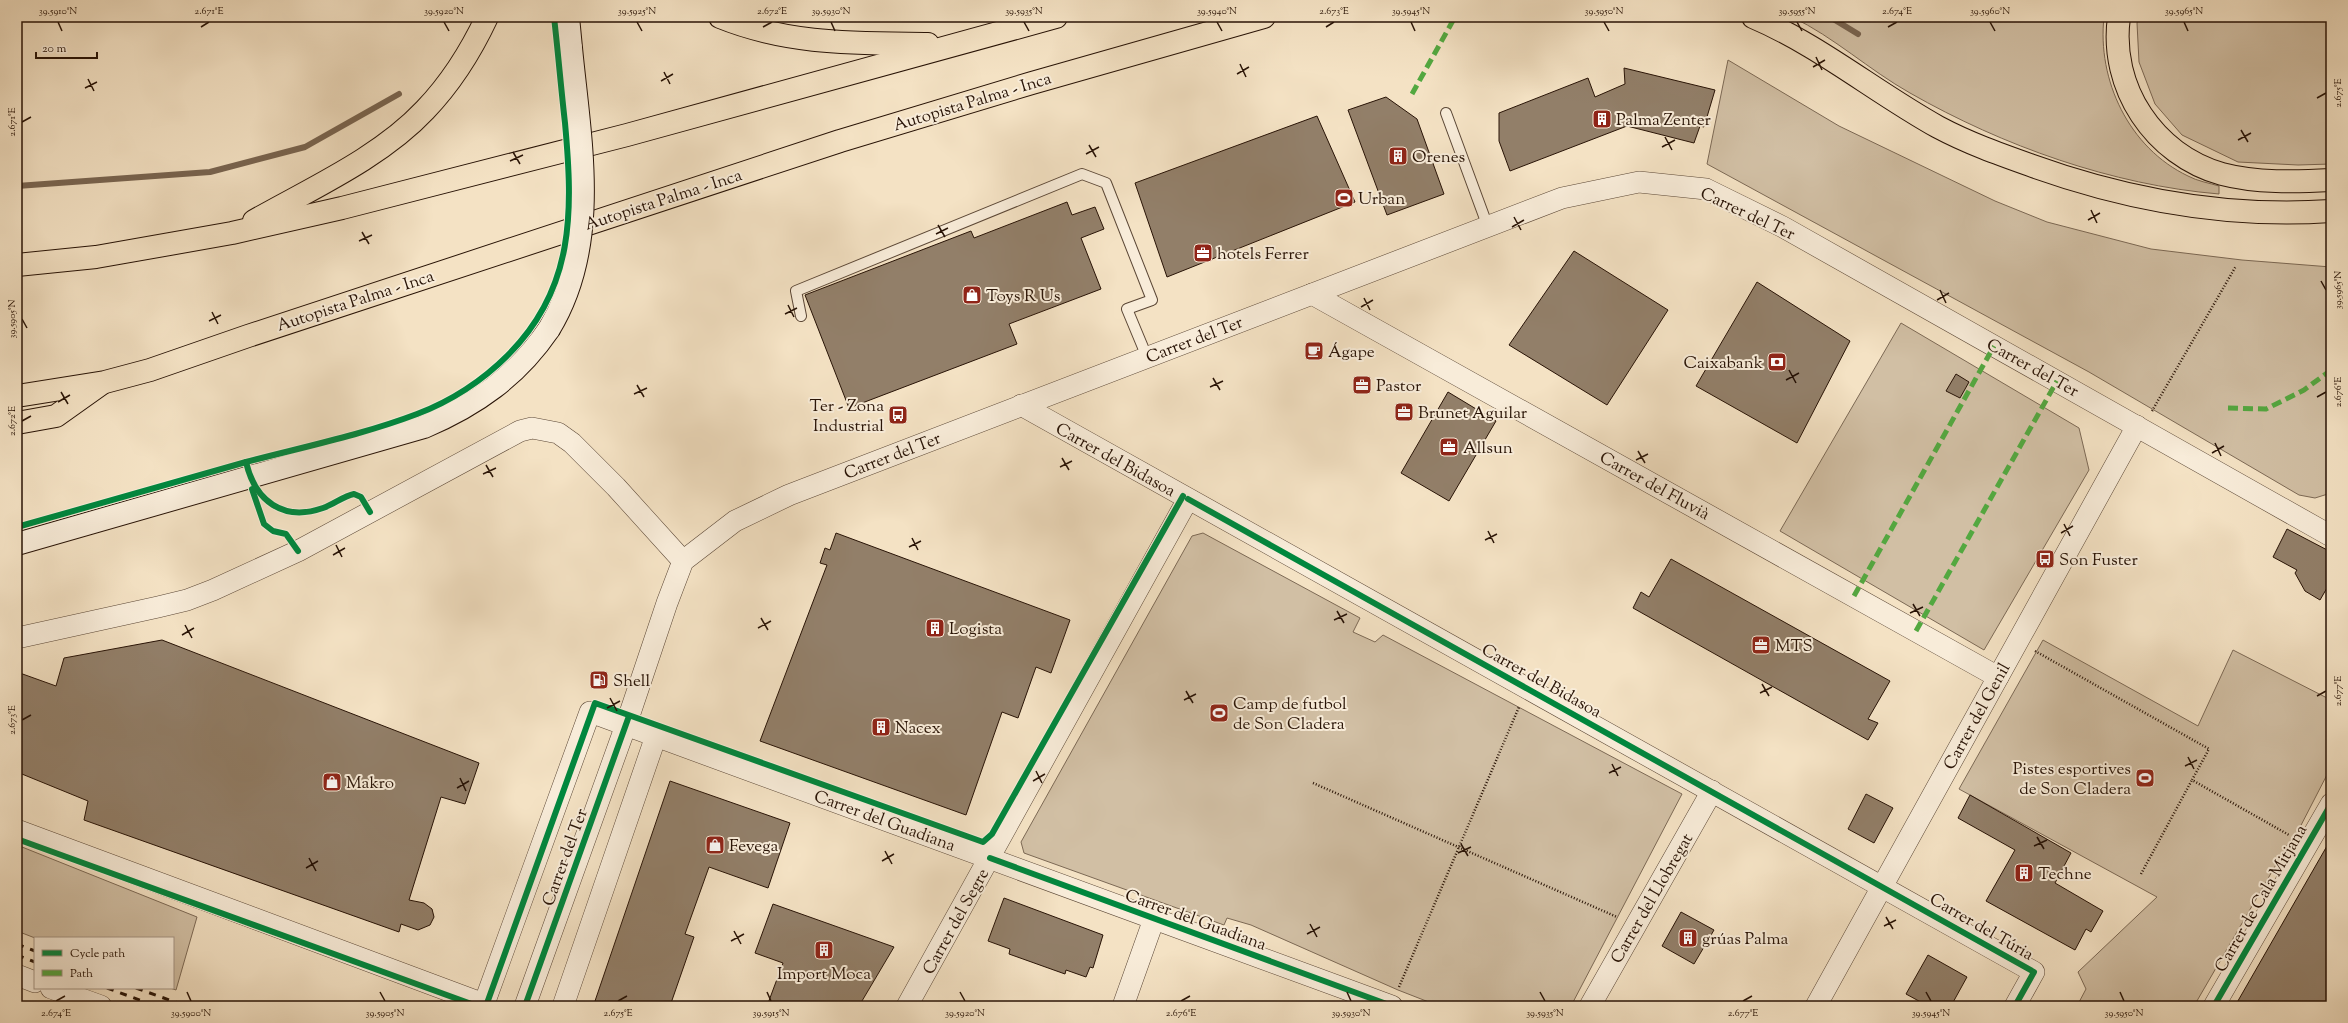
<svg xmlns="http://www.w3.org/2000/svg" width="2348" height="1023" font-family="'Sorts Mill Goudy',serif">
	<rect width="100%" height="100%" fill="#f4e2c4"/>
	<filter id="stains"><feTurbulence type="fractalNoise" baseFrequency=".005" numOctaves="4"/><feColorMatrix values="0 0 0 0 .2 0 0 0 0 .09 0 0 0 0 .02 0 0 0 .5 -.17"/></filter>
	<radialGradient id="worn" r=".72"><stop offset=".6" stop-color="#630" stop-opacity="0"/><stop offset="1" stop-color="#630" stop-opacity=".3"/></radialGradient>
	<g fill="#d1bfa4" stroke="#7c6955">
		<path d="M1792,17h312c-7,63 25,131 84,159 9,5 21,7 31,10v8c-107,-9 -216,-48 -309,-101 -41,-23 -76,-56 -118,-76z"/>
		<polygon points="2139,17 2331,17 2331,164 2298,165 2238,162 2182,135 2155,104 2139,62 2137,23"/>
		<polygon points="1728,60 1839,126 1995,201 2047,222 2151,249 2242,260 2331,267 2331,493 2315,498 2299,495 2089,372 1707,164"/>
		<polygon points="1901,323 2079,428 2089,470 1984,650 1780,531"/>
		<polygon points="1203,533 1360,618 1353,632 1375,642 1383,635 1682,794 1571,1006 1439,1006 1398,990 1251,925 1227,918 1224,925 1024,853 1021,842 1192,536"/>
		<polygon points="2043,640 2198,726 2233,650 2331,700 2331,767 2297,833 2288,844 2194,1006 2077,1006 2086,989 2078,972 2157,897 1959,789"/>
		<polygon points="17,845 197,917 176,990 170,988 173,988 173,938 35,938 17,931"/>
	</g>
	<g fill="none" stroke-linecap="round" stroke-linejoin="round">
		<g stroke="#796551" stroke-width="6">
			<polyline points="1830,17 1858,34"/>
			<polyline points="17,186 210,172 305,147 399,94"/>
		</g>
	</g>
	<g fill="#927f69" stroke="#281306">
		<polygon points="1624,68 1715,90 1704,127 1700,126 1694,143 1627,126 1510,171 1499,141 1499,113 1588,78 1595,97 1625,84"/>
		<polygon points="1386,97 1417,119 1444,194 1387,215 1348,110"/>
		<polygon points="1317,116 1355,202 1167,277 1135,183"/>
		<polygon points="1067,202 1072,215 1095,207 1104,229 1081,238 1101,289 1009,324 1017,344 849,408 805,295 971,231 974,238"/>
		<polygon points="1574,251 1668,310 1607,405 1509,345"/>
		<polygon points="1757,282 1850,341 1797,443 1696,386"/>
		<polygon points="1956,374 1969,382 1960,398 1946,391"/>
		<polygon points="1448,392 1496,421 1449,501 1401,473"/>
		<polygon points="2287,529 2331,552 2331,581 2320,600 2305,591 2295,573 2297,570 2273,557"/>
		<polygon points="836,533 1070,620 1051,673 1036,667 1018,718 1002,712 966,815 760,741 827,565 820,563 825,548 830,550"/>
		<polygon points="1671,559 1890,681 1868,719 1878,723 1868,740 1633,608 1641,592 1649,597"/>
		<polygon points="162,640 479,763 465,804 441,797 409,900 424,903 432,909 434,917 430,925 418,930 401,924 399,932 84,820 88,801 17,772 17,672 56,686 64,658"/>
		<polygon points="670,781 790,823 768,888 709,867 685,934 694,937 670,1006 608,1006 595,1001"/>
		<polygon points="1866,794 1893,808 1874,843 1848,829"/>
		<polygon points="1970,795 2071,853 2055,883 2103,911 2091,932 2086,929 2075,950 1986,901 2015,850 1958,818"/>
		<polygon points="2331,839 2331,1006 2235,1006 2281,926"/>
		<polygon points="1004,898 1103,935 1093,968 1090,967 1086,977 1066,970 1065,974 1009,954 1010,949 988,941"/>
		<polygon points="773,904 894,947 859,1006 767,1006 783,963 755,953"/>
		<polygon points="1681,912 1714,930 1694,964 1662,946"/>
		<polygon points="1928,955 1967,977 1951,1006 1928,1006 1906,994"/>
	</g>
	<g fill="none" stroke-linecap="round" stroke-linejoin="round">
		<g stroke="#5b4736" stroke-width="12">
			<g id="lane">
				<polyline points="1446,113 1488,227"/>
				<polyline points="801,316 796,291 1082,174 1106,183 1152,300 1127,309 1147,357"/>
			</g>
		</g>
		<g stroke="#5b4736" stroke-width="22">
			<g id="street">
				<polyline points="1312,294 1998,677"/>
				<polyline points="1021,405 2034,972 2015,1006"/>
				<polyline points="17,638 158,607 187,600 213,590 298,551 520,431 532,428 558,433 572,443 616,487 683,561"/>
				<polyline points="17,830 484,1004 590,712 1392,1006"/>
				<polyline points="17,975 35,982"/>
				<polyline points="51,988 101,1006"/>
				<polyline points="525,1006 626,725 667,603 683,561 735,521 789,495 1562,198 1639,182 1706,189 1783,227 2331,536"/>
				<polyline points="563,1006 656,736"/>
				<polyline points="907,1006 1188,499"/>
				<polyline points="1123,1006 1154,919"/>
				<polyline points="1590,1006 1712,791"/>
				<polyline points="1816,1006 2137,426"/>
				<polyline points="2214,1006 2331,804"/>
			</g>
		</g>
		<g stroke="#281306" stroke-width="24">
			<g id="secondary">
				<polyline points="568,17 571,48"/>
				<path d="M17,544l407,-117c52,-22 93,-51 125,-98"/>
			</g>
		</g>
		<g stroke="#281306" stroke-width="24">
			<g id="highway">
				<path d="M720,17c69,28 135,26 208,27"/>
				<path d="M1753,17c66,28 122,75 185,110 30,16 61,27 92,38 97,35 198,53 301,46"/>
				<path d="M2119,17c-10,70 35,138 103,157 34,9 74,8 109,6"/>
				<path d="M254,221c56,-32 126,-63 171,-111 25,-26 46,-59 62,-93"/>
				<polyline points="17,265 96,257 232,233 342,208 627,135 1056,17"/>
				<polyline points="17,396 105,382 150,370 248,336 840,141 1032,83 1264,17"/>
				<polyline points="17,423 56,416 101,384"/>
			</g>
		</g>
		<g stroke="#281306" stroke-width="2.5" stroke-dasharray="1 2" stroke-linecap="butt">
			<polyline points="2152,411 2236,266"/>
			<polyline points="2035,651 2209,749 2192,780 2289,835"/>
			<polyline points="1313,783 1617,917"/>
			<polyline points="2141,874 2192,780"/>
			<polyline points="1399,987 1519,707"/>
		</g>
		<use href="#lane" stroke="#f8ecd9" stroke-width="10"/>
		<use href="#street" stroke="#f8ecd9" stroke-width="21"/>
		<use href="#secondary" stroke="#f8ecd9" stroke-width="22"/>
		<use href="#highway" stroke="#f4e2c4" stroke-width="22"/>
		<g stroke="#281306" stroke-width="3" stroke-dasharray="7 7" stroke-linecap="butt">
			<polyline points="17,944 35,951"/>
			<polyline points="17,955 35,962"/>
			<polyline points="107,988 156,1006"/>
			<polyline points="136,988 186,1006"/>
		</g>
		<g stroke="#281306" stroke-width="24" stroke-linecap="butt">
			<path id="secondary-bridge" d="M549,329c52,-85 31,-188 22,-281"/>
		</g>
		<use href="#secondary-bridge" stroke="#f8ecd9" stroke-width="22"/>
		<g stroke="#53a840" stroke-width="5" stroke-dasharray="10 5" stroke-linecap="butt">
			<polyline points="1412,94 1455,17"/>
			<polyline points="2228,408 2266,409 2304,390 2331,370"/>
			<polyline points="1854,596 1994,346"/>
			<polyline points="1916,631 2057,381"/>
		</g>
		<g stroke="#f8ecd9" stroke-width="8">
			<g id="cycleway">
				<polyline points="252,489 264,524 273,531 286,534 298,551"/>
				<polyline points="1188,499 2034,972 2015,1006"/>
				<path d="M370,512l-9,-15 -7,-3c-10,2 -20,10 -31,14 -40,14 -68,-7 -77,-46 57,-15 116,-27 171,-48 34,-13 65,-33 91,-59 67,-67 65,-144 57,-232 -4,-35 -7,-71 -11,-106"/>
				<polyline points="17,527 246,462"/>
				<polyline points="17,839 477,1006"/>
				<polyline points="990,858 1392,1006"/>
				<polyline points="486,1006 595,703 983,842 992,834 1183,496"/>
				<polyline points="525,1006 629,716"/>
				<polyline points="2214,1006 2331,804"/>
			</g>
		</g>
		<use href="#cycleway" stroke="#00873e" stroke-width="6"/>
	</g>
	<path fill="none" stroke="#281306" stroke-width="1.5" d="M58,22l4,9M444,22l5,9M637,22l5,9M831,22l4,9M1024,22l5,9M1217,22l5,9M1411,22l4,9M1604,22l5,9M1797,22l5,9M1990,22l5,9M2184,22l4,9M201,27l8,-5M763,27l9,-5M1326,27l8,-5M1888,27l9,-5M1816,57l6,13M1240,64l6,13M1813,67l12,-7M664,72l6,12M1237,74l12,-7M88,79l6,12M661,81l12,-7M85,88l12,-6M2317,98l9,-5M22,122l9,-5M2241,130l7,12M1665,137l7,13M2238,140l13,-7M1089,145l7,12M1662,147l13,-7M513,152l7,12M1086,154l13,-7M510,161l13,-6M2091,210l6,13M1514,217l7,13M2088,220l12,-7M938,225l7,12M1512,227l12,-7M362,232l7,12M936,234l12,-6M359,241l13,-6M2321,281l5,9M1940,290l6,13M1364,298l6,12M1937,300l12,-7M788,305l6,12M1361,307l12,-7M212,312l6,12M785,314l12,-6M22,319l5,9M209,321l12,-6M1789,370l7,13M1213,378l7,12M1786,380l13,-7M637,385l7,12M1210,387l13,-6M61,392l7,12M634,394l13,-6M2317,397l9,-5M58,402l12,-7M22,421l9,-5M2215,443l6,13M1638,451l7,12M2212,453l12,-7M1062,458l7,12M1636,460l12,-6M486,465l7,12M1060,467l12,-6M483,474l13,-6M2064,524l6,12M1488,531l6,12M2061,533l12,-7M912,538l6,12M1485,540l12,-6M336,545l6,12M909,547l12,-6M333,555l12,-7M1913,604l7,12M1337,611l7,12M1910,613l13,-6M761,618l7,12M1334,620l13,-6M185,625l7,13M758,628l13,-7M182,635l12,-7M1762,684l7,12M1186,691l7,12M1760,693l12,-6M2317,696l9,-5M610,698l7,13M1184,700l12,-6M607,708l13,-7M22,720l9,-5M2188,757l6,12M1612,764l6,12M2185,766l12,-6M1036,771l6,12M1609,773l12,-6M460,778l6,13M1033,781l12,-7M457,788l12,-7M2037,837l7,12M1461,844l7,12M2034,846l13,-6M885,851l7,13M1458,853l13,-6M309,858l7,13M882,861l12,-7M306,868l12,-7M1886,917l7,12M1310,924l7,13M1884,926l12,-6M734,931l7,13M1307,934l13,-7M731,941l13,-7M187,992l4,9M380,992l5,9M767,992l4,9M960,992l5,9M1347,992l4,9M1540,992l5,9M1926,992l5,9M2120,992l4,9M56,1001l9,-5M618,1001l9,-5M1181,1001l9,-5M1743,1001l9,-5"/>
	<defs>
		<g id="building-square" transform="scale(1)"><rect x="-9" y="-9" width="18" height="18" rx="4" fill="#8f2418" stroke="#f8ecd9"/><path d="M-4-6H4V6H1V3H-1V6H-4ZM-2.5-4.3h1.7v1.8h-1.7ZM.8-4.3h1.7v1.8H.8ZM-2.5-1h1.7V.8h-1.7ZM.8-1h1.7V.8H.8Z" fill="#fff"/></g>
		<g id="stadium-square" transform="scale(1)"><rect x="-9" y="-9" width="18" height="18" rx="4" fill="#8f2418" stroke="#f8ecd9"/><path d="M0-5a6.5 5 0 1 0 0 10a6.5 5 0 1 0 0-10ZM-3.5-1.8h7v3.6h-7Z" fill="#fff"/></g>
		<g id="office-square" transform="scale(1)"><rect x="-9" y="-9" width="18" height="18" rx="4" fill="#8f2418" stroke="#f8ecd9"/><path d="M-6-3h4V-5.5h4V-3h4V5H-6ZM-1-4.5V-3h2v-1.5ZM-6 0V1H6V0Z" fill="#fff"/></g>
		<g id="shop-square" transform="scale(1)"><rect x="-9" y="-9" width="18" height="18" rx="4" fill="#8f2418" stroke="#f8ecd9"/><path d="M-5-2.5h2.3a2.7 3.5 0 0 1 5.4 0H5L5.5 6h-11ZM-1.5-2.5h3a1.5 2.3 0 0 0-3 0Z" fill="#fff"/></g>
		<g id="cafe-square" transform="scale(1)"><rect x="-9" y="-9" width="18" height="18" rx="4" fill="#8f2418" stroke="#f8ecd9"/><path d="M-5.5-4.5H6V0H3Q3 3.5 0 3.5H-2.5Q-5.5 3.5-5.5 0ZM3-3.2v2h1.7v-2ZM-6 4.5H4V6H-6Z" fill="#fff"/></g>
		<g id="bank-square" transform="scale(1)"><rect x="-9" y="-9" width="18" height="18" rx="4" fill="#8f2418" stroke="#f8ecd9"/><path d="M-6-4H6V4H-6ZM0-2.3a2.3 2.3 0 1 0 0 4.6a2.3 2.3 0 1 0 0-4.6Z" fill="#fff"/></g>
		<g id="bus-square" transform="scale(1)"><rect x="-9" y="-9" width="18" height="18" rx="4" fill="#8f2418" stroke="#f8ecd9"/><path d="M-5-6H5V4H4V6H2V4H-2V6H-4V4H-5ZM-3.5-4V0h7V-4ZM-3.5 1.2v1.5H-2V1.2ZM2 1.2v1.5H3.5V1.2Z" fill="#fff"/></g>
		<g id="fuel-square" transform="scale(1)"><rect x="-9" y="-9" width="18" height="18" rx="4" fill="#8f2418" stroke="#f8ecd9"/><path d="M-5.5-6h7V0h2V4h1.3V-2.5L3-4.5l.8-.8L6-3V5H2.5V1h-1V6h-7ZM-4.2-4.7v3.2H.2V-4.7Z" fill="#fff"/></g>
	</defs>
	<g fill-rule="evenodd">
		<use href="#building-square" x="1602" y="119"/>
		<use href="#building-square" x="1398" y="156"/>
		<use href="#stadium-square" x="1344" y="198"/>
		<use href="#office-square" x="1203" y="253"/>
		<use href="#shop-square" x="972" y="295"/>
		<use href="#cafe-square" x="1314" y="351"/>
		<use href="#bank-square" x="1777" y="362"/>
		<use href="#office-square" x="1362" y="385"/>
		<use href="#office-square" x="1404" y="412"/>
		<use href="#bus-square" x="898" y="415"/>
		<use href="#office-square" x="1449" y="447"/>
		<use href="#bus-square" x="2045" y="559"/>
		<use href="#building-square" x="935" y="628"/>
		<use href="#office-square" x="1761" y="645"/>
		<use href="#fuel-square" x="599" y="680"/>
		<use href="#stadium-square" x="1219" y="713"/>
		<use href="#building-square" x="881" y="727"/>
		<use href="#stadium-square" x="2145" y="778"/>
		<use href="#shop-square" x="332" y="782"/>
		<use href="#shop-square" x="715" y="845"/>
		<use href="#building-square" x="2024" y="873"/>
		<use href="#building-square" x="1688" y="938"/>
		<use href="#building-square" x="824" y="950"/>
	</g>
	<g text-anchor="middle" stroke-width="4" stroke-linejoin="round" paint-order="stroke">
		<g font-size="17" fill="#281306" stroke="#f8ecd9">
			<text transform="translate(972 101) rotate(-17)" y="6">Autopista Palma - Inca</text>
			<text transform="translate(663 199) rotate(-18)" y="6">Autopista Palma - Inca</text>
			<text transform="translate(1748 213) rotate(25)" y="6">Carrer del Ter</text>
			<text transform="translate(355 300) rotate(-18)" y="6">Autopista Palma - Inca</text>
			<text transform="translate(1194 339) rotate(-21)" y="6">Carrer del Ter</text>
			<text transform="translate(2033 367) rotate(29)" y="6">Carrer del Ter</text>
			<text transform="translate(892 455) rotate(-21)" y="6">Carrer del Ter</text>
			<text transform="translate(1116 459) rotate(29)" y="6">Carrer del Bidasoa</text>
			<text transform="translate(1655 485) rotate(29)" y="6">Carrer del Fluvià</text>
			<text transform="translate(1542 680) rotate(29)" y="6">Carrer del Bidasoa</text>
			<text transform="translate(1976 716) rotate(-61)" y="6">Carrer del Genil</text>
			<text transform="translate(885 820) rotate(20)" y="6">Carrer del Guadiana</text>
			<text transform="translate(564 857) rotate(-70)" y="6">Carrer del Ter</text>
			<text transform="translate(1651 898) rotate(-60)" y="6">Carrer del Llobregat</text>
			<text transform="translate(2260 898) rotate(-60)" y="6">Carrer de Cala Mitjana</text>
			<text transform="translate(1196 919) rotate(20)" y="6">Carrer del Guadiana</text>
			<text transform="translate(955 921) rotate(-61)" y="6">Carrer del Segre</text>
			<text transform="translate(1982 926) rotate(30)" y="6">Carrer del Túria</text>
		</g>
		<g font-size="17" fill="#281306" stroke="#f8ecd9" text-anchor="start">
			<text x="1616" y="125">Palma Zenter</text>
			<text x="1412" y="162">Orenes</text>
			<text x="1358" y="204">Urban</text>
			<text x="1217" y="259">hotels Ferrer</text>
			<text x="986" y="301">Toys R Us</text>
			<text x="1328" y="357">Ágape</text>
			<text x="1763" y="368" text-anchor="end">Caixabank</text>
			<text x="1376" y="391">Pastor</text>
			<text x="884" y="411" text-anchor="end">Ter - Zona<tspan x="884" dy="20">Industrial</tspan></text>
			<text x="1418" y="418">Brunet Aguilar</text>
			<text x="1463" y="453">Allsun</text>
			<text x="2059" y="565">Son Fuster</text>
			<text x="949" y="634">Logista</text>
			<text x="1775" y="651">MTS</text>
			<text x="613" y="686">Shell</text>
			<text x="1233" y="709">Camp de futbol<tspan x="1233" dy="20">de Son Cladera</tspan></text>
			<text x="895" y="733">Nacex</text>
			<text x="2131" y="774" text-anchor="end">Pistes esportives<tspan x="2131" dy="20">de Son Cladera</tspan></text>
			<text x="346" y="788">Makro</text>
			<text x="729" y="851">Fevega</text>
			<text x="2038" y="879">Techne</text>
			<text x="1702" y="944">grúas Palma</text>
			<text x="824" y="979" text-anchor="middle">Import Moca</text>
		</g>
	</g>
	<rect width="2348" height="1023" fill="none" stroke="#f4e2c4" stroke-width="44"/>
	<rect x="34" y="937" width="140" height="52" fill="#f8ecd9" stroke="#a59585"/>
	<rect x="42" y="950" width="20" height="6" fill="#00873e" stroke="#a59585"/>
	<text x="70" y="957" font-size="12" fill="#281306">Cycle path</text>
	<rect x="42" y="970" width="20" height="6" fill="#53a840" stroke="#a59585"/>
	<text x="70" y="977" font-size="12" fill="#281306">Path</text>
	<path d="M36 52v6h61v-6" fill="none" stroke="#281306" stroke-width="2"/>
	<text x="42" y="52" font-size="12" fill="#281306" stroke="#f8ecd9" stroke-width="3" paint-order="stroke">20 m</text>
	<rect x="22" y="22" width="2304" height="979" fill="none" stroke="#281306" stroke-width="1.5"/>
	<g font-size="10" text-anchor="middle" fill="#281306">
		<text x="58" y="14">39.5910°N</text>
		<text x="209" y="14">2.671°E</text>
		<text x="444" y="14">39.5920°N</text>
		<text x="637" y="14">39.5925°N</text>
		<text x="772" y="14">2.672°E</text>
		<text x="831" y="14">39.5930°N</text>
		<text x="1024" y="14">39.5935°N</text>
		<text x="1217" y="14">39.5940°N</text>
		<text x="1334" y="14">2.673°E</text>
		<text x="1411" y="14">39.5945°N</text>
		<text x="1604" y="14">39.5950°N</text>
		<text x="1797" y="14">39.5955°N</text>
		<text x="1897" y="14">2.674°E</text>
		<text x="1990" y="14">39.5960°N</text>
		<text x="2184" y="14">39.5965°N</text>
		<text transform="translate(2337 93) rotate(-90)" y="4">2.675°E</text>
		<text transform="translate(11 122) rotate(-90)" y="4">2.671°E</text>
		<text transform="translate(2337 290) rotate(-90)" y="4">39.5965°N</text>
		<text transform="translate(11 319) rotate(-90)" y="4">39.5905°N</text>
		<text transform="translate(2337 392) rotate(-90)" y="4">2.676°E</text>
		<text transform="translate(11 421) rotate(-90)" y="4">2.672°E</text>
		<text transform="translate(2337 691) rotate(-90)" y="4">2.677°E</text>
		<text transform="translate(11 720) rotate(-90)" y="4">2.673°E</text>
		<text x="56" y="1016">2.674°E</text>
		<text x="191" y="1016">39.5900°N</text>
		<text x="385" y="1016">39.5905°N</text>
		<text x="618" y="1016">2.675°E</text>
		<text x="771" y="1016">39.5915°N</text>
		<text x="965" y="1016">39.5920°N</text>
		<text x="1181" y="1016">2.676°E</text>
		<text x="1351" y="1016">39.5930°N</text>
		<text x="1545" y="1016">39.5935°N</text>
		<text x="1743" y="1016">2.677°E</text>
		<text x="1931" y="1016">39.5945°N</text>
		<text x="2124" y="1016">39.5950°N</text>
	</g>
	<rect width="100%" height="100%" filter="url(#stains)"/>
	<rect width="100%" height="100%" fill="url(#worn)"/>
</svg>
